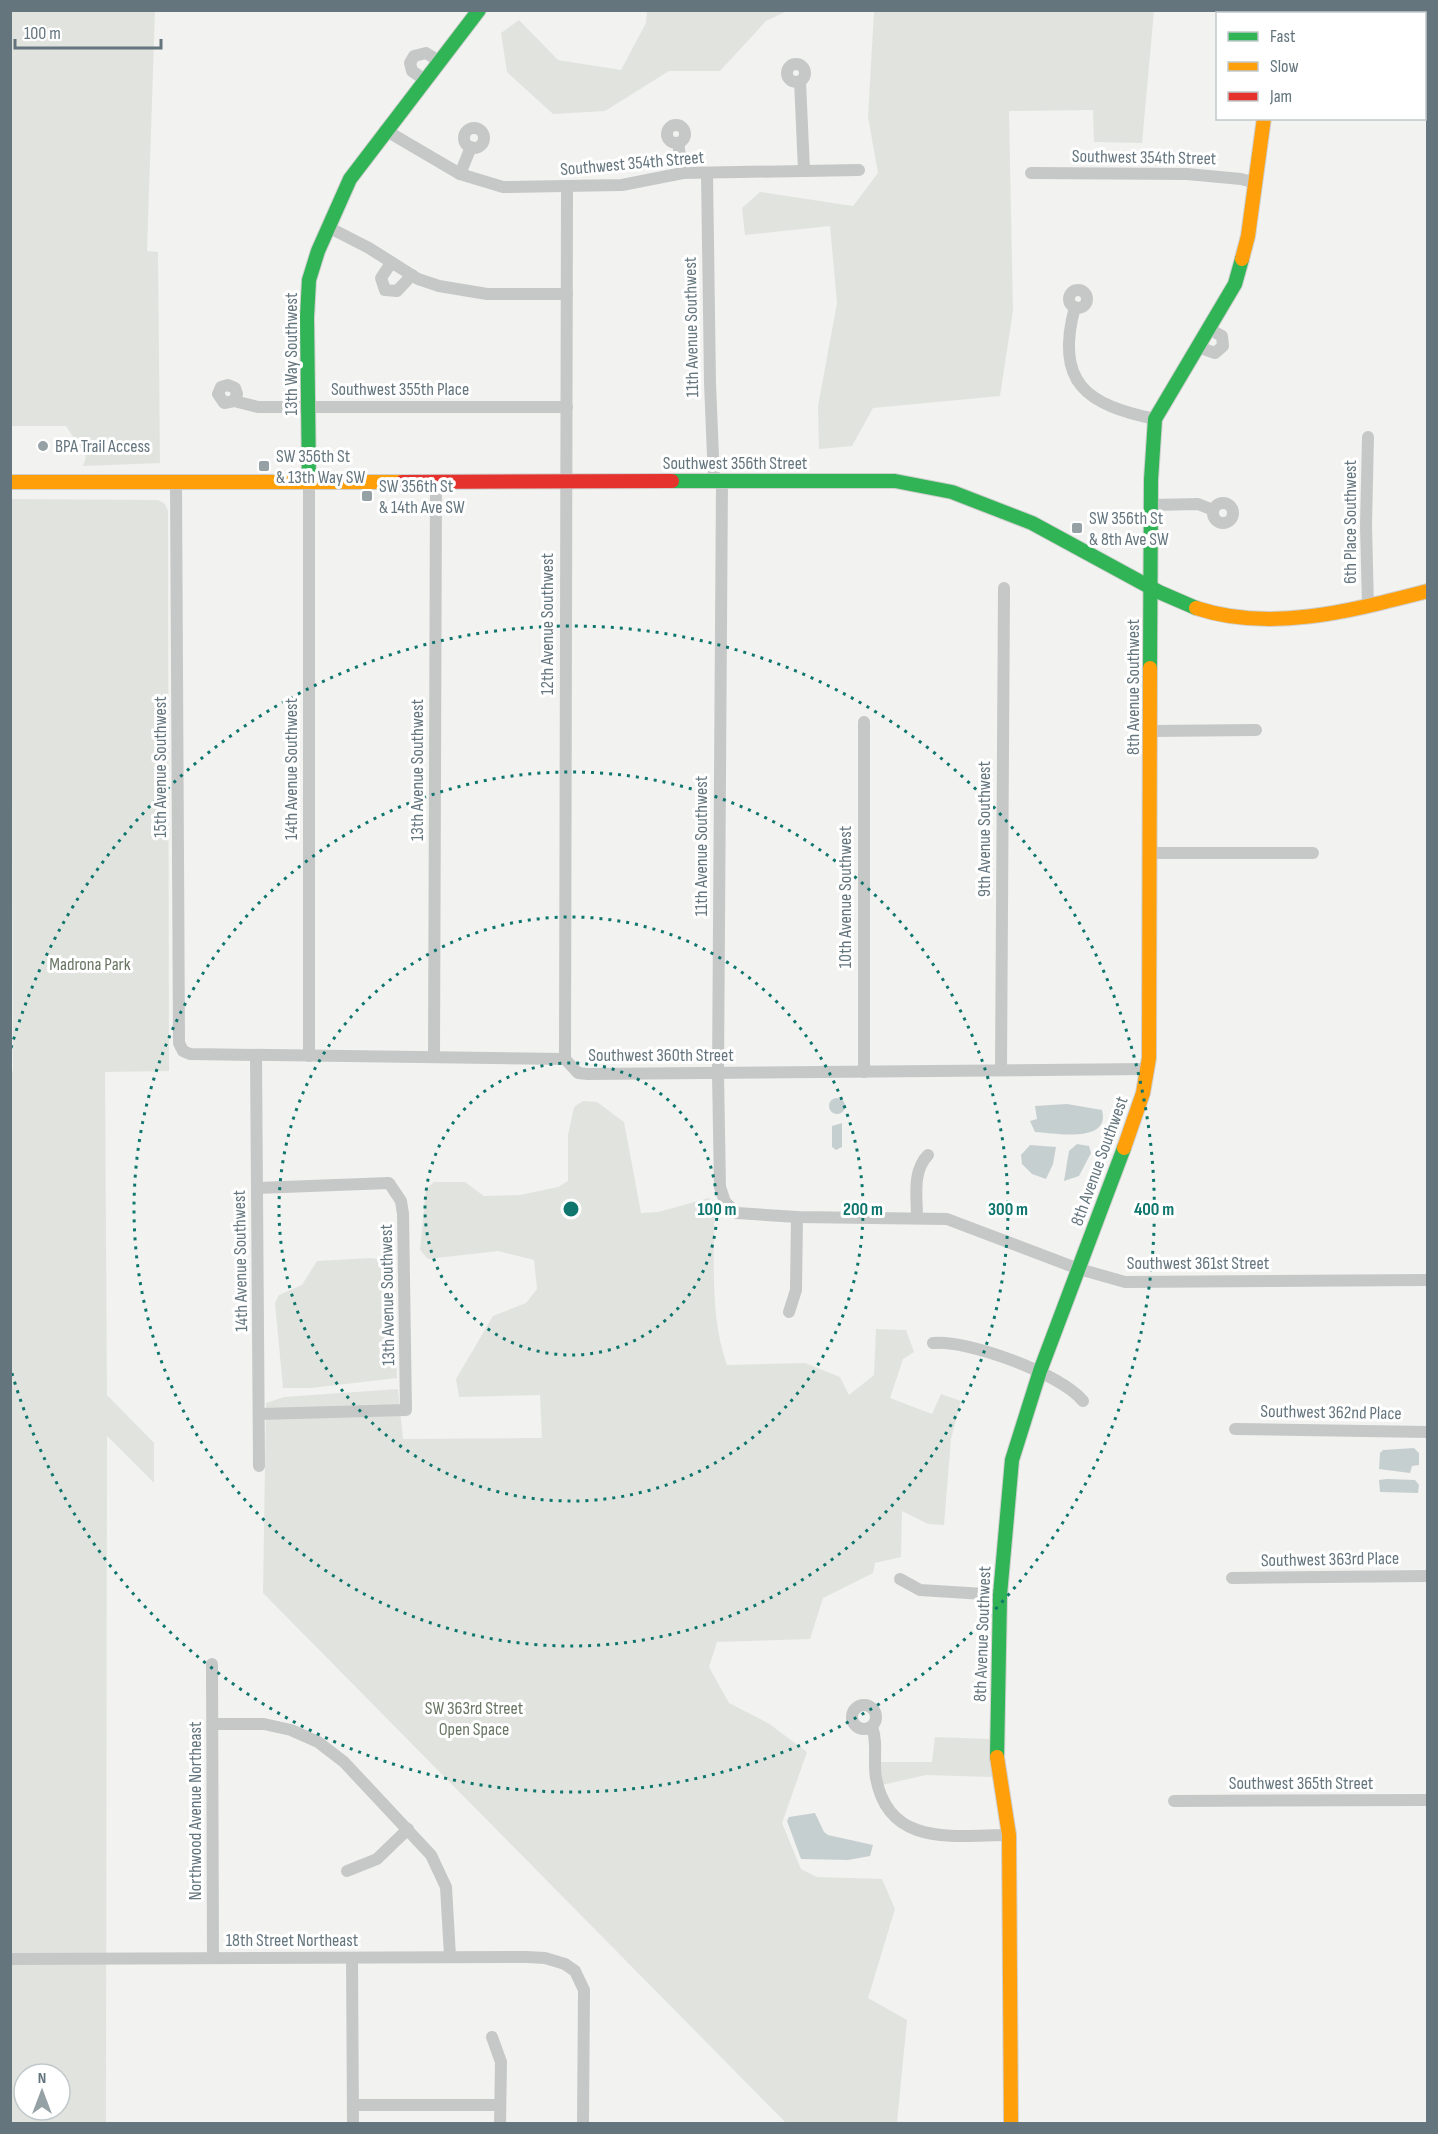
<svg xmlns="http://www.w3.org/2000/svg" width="1438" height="2134" font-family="'Sofia Sans Condensed',sans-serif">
	<rect width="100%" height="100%" fill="#f2f2f0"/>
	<g fill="#e1e4de" fill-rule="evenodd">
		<polygon points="10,11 155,11 147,251 158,252 160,463 83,466 86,457 66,426 11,426"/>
		<polygon points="647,11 787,11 766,21 720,71 669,71 605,111 553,114 507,72 501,33 519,20 558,60 621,70 646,23"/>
		<polygon points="874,11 1154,11 1142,143 1094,142 1093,110 1009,111 1013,311 1000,396 873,408 852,446 819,449 818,406 837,303 830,226 745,235 742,208 760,192 853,206 878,173 868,117"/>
		<path d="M11,499l147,1 7,4 3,7 1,560 -64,1 2,323 47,48v40l-47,-47 -1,687 -95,1 -1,-1052 3,-1zM24,2074h36v36h-36z"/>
		<path d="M583,1101l14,1 27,20 17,91 17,-1 51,-14 11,18 -6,7c0,47 -3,97 13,142l78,-2 35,14 9,18 25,-20 2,-46 30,1 8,22 -11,7 -13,39 42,16 9,-20 20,7 -10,38 -7,86 -16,-1 -26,-13 -1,46 -26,6 -2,10 -50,25 -13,41 -93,3 -8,25 20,36 39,20 39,29 -25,71 19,46 16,8 65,2 13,30 -27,89 39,22 -10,103h-111l-523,-530 3,-190 18,-6 114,-8 5,50 139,-1 -2,-43 -81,2 -3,-18 37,-63 33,-13 11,-14 -3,-29 -36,-9 -70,8 -8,-9 6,-61 8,-7h31l19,14 36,-1 38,-8 10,-6v-46l6,-28z"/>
		<polygon points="370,1258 383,1259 393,1269 397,1378 311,1388 283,1388 275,1303 279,1295 302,1285 317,1261"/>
		<polygon points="935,1737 989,1739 992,1777 926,1775 882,1785 880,1762 932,1762"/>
	</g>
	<g fill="#c6cfd0">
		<circle cx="837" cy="1106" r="8"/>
		<path d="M1067,1104l35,6c9,34 -47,23 -67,22l-5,-11 7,-2 -2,-13z"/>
		<polygon points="842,1123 842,1147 836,1150 832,1147 832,1126"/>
		<polygon points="1077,1144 1089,1146 1091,1153 1079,1176 1064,1181 1069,1151"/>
		<polygon points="1030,1145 1056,1147 1053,1164 1046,1179 1032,1174 1022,1164 1021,1155"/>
		<polygon points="1414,1448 1419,1453 1419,1465 1412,1466 1410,1473 1379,1469 1380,1453 1383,1450"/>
		<polygon points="1387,1479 1415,1480 1419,1485 1418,1493 1380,1492 1379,1480"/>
		<polygon points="815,1813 824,1832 828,1835 873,1845 870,1856 848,1860 801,1859 787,1821 789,1817"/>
	</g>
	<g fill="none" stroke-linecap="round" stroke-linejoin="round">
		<g stroke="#cfcfcf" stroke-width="16">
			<g id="fast">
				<polyline points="309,481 307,317 309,280 318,251 350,179 479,10"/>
				<polyline points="672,481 895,481 952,492 1032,523 1159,592 1196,608"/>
				<polyline points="1150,668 1151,480 1155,419 1235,284 1242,259"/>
				<polyline points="997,1757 1000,1595 1012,1460 1040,1371 1124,1148"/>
			</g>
		</g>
		<g stroke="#cfcfcf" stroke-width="16">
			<g id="slow">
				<polyline points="1242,259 1248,236 1264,118"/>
				<polyline points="10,482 402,482"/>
				<path d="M1196,608c75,25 158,2 232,-17"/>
				<polyline points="1124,1148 1143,1093 1149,1058 1150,668"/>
				<polyline points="997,1757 1009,1835 1011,2124"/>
			</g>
		</g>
		<g stroke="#cfcfcf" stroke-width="16">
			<polyline id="jam" points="402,482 672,481"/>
		</g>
		<g stroke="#c6c8c8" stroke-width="12">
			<polyline points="1418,10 1419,14"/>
			<polyline points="1277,14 1277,10"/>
			<polyline points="1424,35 1428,42"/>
			<circle cx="796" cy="73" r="9"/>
			<polyline points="1424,67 1428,66"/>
			<polyline points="425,80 412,71 410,63 414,56 426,53 439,61"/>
			<polyline points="800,81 804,171"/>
			<circle cx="676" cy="134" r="9"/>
			<circle cx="474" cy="138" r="10"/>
			<polyline points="385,130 460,174 503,187 622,185 683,173 859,170"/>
			<polyline points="678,143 683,173"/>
			<polyline points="707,173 710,383 714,481"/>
			<polyline points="1031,173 1187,174 1241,179 1256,183"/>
			<polyline points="460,174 471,147"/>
			<polyline points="328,227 369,248 418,279 439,286 487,294 567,294"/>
			<polyline points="391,263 381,278 385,290 397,291 412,275"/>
			<circle cx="1078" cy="299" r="9"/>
			<path d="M1075,307c-21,76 12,98 80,112"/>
			<polyline points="1198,347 1215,353 1223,346 1222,336 1209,329"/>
			<polyline points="234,401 237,394 235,388 228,385 221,387 218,394 224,403 234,401 258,407 567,407"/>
			<polyline points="1368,437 1366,525 1368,607"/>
			<polyline points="722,480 718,1074 720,1187 725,1202 737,1213 797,1217 947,1219 1079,1269 1125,1282 1428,1280"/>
			<polyline points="309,481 309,1056"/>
			<polyline points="176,482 179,1043 183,1051 190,1054 565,1059 578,1073 588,1074 1147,1069"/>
			<circle cx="1223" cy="513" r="10"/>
			<polyline points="1152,505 1198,504 1213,510"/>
			<polyline points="1151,731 1256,730"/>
			<polyline points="1151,853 1313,853"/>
			<polyline points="256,1055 259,1466"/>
			<polyline points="434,1057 436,482"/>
			<polyline points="565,1059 567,188"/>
			<polyline points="1001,1070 1004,588"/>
			<polyline points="864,1072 864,722"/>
			<polyline points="257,1188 389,1183 401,1201 403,1214 406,1410 260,1414"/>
			<path d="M917,1217c0,-20 -5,-46 11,-62"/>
			<polyline points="789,1312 796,1290 797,1217"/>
			<path d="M933,1343c33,-4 129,31 150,58"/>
			<polyline points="1235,1429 1428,1432"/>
			<polyline points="1232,1578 1428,1576"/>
			<polyline points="900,1579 920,1590 1000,1595"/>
			<polyline points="212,1664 213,1958"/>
			<circle cx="864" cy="1717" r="12"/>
			<polyline points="213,1724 264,1724 291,1730 318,1742 344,1762 431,1855 446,1887 450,1956"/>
			<path d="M872,1727c6,15 1,34 4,51 13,70 78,57 133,57"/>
			<polyline points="1174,1801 1428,1800"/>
			<polyline points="347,1871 377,1859 408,1829"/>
			<polyline points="352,1958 353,2124"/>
			<polyline points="10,1959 527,1957 545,1958 565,1964 575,1971 584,1990 583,2124"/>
			<polyline points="492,2037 501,2062 500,2124"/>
			<polyline points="353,2105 500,2105"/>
		</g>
		<use href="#fast" stroke="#30b455" stroke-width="14"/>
		<use href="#slow" stroke="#ff9f0a" stroke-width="14"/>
		<use href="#jam" stroke="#e5322d" stroke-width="14"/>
	</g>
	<g fill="none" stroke="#0f766e" stroke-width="3" stroke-dasharray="3 6">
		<circle cx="571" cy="1209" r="146"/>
		<circle cx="571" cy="1209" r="292"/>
		<circle cx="571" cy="1209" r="437"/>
		<path d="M11 1048A583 583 0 1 1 11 1370"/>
	</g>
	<g fill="#96a1a6" stroke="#fff" stroke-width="2">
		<circle cx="43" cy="446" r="6"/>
		<rect x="258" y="460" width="12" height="12" rx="3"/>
		<rect x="361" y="490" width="12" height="12" rx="3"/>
		<rect x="1071" y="522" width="12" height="12" rx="3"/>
	</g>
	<g text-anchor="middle" stroke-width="6" stroke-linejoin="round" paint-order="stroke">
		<g font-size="18" fill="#64757e" stroke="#fff">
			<text transform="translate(1144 157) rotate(1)" y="6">Southwest 354th Street</text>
			<text transform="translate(632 163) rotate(-5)" y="6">Southwest 354th Street</text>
			<text transform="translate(691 327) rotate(-91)" y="6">11th Avenue Southwest</text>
			<text transform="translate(291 354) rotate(-90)" y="6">13th Way Southwest</text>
			<text x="400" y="395">Southwest 355th Place</text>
			<text x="735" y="469">Southwest 356th Street</text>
			<text transform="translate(1350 522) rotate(-90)" y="6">6th Place Southwest</text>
			<text transform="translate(547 624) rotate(-90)" y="6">12th Avenue Southwest</text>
			<text transform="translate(1133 687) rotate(-90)" y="6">8th Avenue Southwest</text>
			<text transform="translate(160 767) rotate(-90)" y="6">15th Avenue Southwest</text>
			<text transform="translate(291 769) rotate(-90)" y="6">14th Avenue Southwest</text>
			<text transform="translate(417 770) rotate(-90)" y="6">13th Avenue Southwest</text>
			<text transform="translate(984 829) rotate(-90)" y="6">9th Avenue Southwest</text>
			<text transform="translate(701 846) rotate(-90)" y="6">11th Avenue Southwest</text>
			<text transform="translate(845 897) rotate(-90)" y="6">10th Avenue Southwest</text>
			<text x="661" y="1061">Southwest 360th Street</text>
			<text transform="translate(1099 1161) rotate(-70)" y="6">8th Avenue Southwest</text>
			<text transform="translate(240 1261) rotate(-91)" y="6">14th Avenue Southwest</text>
			<text x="1198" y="1269">Southwest 361st Street</text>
			<text transform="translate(387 1295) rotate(-91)" y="6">13th Avenue Southwest</text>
			<text transform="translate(1331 1412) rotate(1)" y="6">Southwest 362nd Place</text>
			<text transform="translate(1330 1559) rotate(-1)" y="6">Southwest 363rd Place</text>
			<text transform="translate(982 1634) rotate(-88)" y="6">8th Avenue Southwest</text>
			<text x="1301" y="1789">Southwest 365th Street</text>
			<text transform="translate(195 1811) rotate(-90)" y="6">Northwood Avenue Northeast</text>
			<text x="292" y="1946">18th Street Northeast</text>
		</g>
		<g font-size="18" fill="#64757e" stroke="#fff" text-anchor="start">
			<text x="55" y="452">BPA Trail Access</text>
			<text x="276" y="462">SW 356th St<tspan x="276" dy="21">&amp; 13th Way SW</tspan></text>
			<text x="379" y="492">SW 356th St<tspan x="379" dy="21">&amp; 14th Ave SW</tspan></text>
			<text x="1089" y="524">SW 356th St<tspan x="1089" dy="21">&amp; 8th Ave SW</tspan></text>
		</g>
		<g font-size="18" fill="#687663" stroke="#fff">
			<text x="90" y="970">Madrona Park</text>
			<text x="474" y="1714">SW 363rd Street<tspan x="474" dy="21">Open Space</tspan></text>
		</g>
	</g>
	<circle cx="571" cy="1209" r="9" fill="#0f766e" stroke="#fff" stroke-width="3"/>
	<g font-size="18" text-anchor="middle" font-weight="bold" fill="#0f766e" stroke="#fff" stroke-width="6" stroke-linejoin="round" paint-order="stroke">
		<text x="717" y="1215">100 m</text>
		<text x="863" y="1215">200 m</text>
		<text x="1008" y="1215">300 m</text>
		<text x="1154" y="1215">400 m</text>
	</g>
	<rect width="1438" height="2134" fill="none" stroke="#64757e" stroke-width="24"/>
	<rect x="1216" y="12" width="210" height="108" fill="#ffffff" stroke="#c1c8cb" stroke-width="1.5"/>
	<rect x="1228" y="32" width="30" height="9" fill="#30b455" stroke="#c1c8cb" stroke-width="1.5"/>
	<text x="1270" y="42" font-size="18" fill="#64757e">Fast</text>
	<rect x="1228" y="62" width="30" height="9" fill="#ff9f0a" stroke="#c1c8cb" stroke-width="1.5"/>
	<text x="1270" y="72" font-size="18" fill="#64757e">Slow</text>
	<rect x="1228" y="92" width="30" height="9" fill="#e5322d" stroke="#c1c8cb" stroke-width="1.5"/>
	<text x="1270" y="102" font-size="18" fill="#64757e">Jam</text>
	<g transform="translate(42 2092)"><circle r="28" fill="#ffffff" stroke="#c1c8cb" stroke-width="1.5"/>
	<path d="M0-4.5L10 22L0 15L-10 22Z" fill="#96a1a6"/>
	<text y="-9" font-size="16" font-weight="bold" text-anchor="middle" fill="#64757e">N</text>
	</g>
	<path d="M15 39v9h146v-9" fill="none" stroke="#64757e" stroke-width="3"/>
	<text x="24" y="39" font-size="18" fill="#64757e" stroke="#ffffff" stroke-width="4.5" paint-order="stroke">100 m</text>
</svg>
